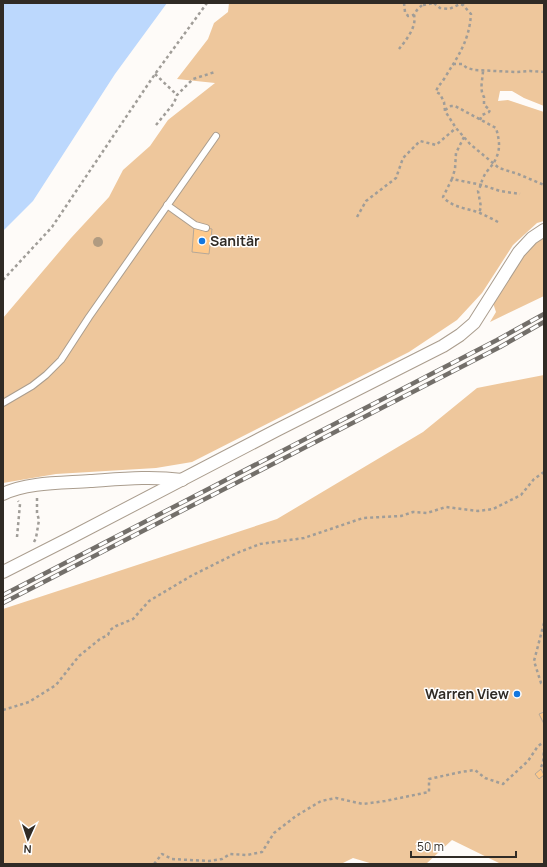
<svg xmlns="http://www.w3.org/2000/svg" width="547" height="867" font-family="Manrope,sans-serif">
	<rect width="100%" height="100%" fill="#fefbf8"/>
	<g fill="#eec79c">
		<polygon points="229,3 544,3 544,106 524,98 512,91 500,91 498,101 508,100 544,112 544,221 537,223 513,245 482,293 457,320 409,352 192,462 156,468 56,474 3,483 3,318 71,238 109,197 123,170 150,146 168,120 215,83 177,79 208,39 214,23 228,12"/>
		<polygon points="544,237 544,296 490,322 496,312 492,300 522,253"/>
		<polygon points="544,375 544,864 501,864 452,840 426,864 373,864 353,858 341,864 3,864 3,609 277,519 423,432 477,388"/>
	</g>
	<polygon fill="#bcd8fd" points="3,3 167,3 115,74 33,201 3,231"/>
	<g fill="#fec98b" stroke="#b5a899">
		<polygon points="194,226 212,229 209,254 192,252"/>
		<polygon points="544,712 544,724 539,714"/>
		<polygon points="541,769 544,775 539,779 535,774"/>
	</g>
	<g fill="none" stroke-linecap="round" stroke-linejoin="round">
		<g stroke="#aa9d8e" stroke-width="8">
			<g id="service">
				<polyline points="167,205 195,225 206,228"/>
				<polyline points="3,403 32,386 46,375 61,360 89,317 216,136"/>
			</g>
		</g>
		<g stroke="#aa9d8e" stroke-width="14">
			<g id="minor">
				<path d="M3,494c24,-12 61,-11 87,-13 31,-2 61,-5 92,-1"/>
				<polyline points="3,572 70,538 277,430 443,346 460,335 474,323 519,252 532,238 544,230"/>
			</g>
		</g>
		<g stroke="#a09d98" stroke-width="2.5" stroke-dasharray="3 3" stroke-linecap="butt">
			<polyline points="404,3 405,12 408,16 414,15 417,10 424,3"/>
			<polyline points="434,3 440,8 449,9 460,4 463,5"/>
			<path d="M463,3v2l8,9c-2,28 -13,42 -27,65 -3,5 -7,8 -8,13l4,2 4,8 1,9 11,17 14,16 29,24 19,6 26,11"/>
			<polyline points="423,5 434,3"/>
			<path d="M399,49c7,-9 18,-22 15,-34"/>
			<polyline points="453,64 462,64 467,68 475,70 516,72 530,71 544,72"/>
			<polyline points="155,74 177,95"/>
			<path d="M445,110l6,-4h4l41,22c4,14 5,23 -3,36 -3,4 -7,8 -9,12 -3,6 -3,10 -6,15l3,16 -2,6"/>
			<path d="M480,120l2,-5 7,-3 1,-2 -6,-5v-8c-5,-8 -1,-18 -1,-27"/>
			<polyline points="156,125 174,103 177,95 193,79 215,72"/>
			<polyline points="464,137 456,153 455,169 452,179 482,185 500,191 520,194"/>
			<path d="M452,179l-9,18c10,11 24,11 37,16 7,3 14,7 20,10"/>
			<polyline points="357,217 366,201 396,178 403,158 420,141 436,145 456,128"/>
			<polyline points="3,280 52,227 155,74 207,3"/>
			<polyline points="17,537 20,504 18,501"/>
			<polyline points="34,542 36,538 39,520 37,513 37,496"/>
			<polyline points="544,623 534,661 541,683 544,685"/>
			<polyline points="3,710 29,702 56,685 79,656 100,639 108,635 110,630 116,626 133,619 149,601 191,576 237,553 260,544 304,538 363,518 401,516 413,512 427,513 446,507 478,511 493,509 521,495 534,479 544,472"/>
			<polyline points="541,767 543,763 544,749"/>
			<polyline points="154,864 162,854 172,859 209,861 222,859 230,854 247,855 262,852 274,833 296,816 321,801 336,798 363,804 385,801 429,792 429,779 461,772 475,770 485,778 503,784 528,761 538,746 544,742"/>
		</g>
		<use href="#service" stroke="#fff" stroke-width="6"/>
		<use href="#minor" stroke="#fff" stroke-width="12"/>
		<g stroke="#736f6a" stroke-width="4.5">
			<g id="rail">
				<polyline points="3,595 497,340 544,314"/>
				<polyline points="3,603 500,347 544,322"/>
			</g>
		</g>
		<use href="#rail" stroke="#fff" stroke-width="3" stroke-dasharray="9" stroke-linecap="butt"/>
	</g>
	<circle fill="#b09b81" cx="98" cy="242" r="5"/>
	<g fill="#1277df" stroke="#fff" stroke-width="1.5">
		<circle cx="202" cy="241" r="4"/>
		<circle cx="517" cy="694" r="4"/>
	</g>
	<g text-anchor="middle" stroke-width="3" stroke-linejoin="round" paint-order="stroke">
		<g font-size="14" font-weight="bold" fill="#302b25" stroke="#fff" text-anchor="start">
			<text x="210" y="246">Sanitär</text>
			<text x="509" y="699" text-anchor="end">Warren View</text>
		</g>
	</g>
	<rect width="547" height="867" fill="none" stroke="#302b25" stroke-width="8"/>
	<g transform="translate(28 839) rotate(183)" stroke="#ffffff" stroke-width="3" paint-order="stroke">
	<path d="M0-3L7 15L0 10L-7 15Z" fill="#302b25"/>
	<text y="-6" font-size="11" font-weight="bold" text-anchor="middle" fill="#302b25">N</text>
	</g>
	<path d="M411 851v6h105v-6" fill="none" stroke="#302b25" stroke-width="2"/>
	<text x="417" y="851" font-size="12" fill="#302b25" stroke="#ffffff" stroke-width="3" paint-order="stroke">50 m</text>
</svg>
